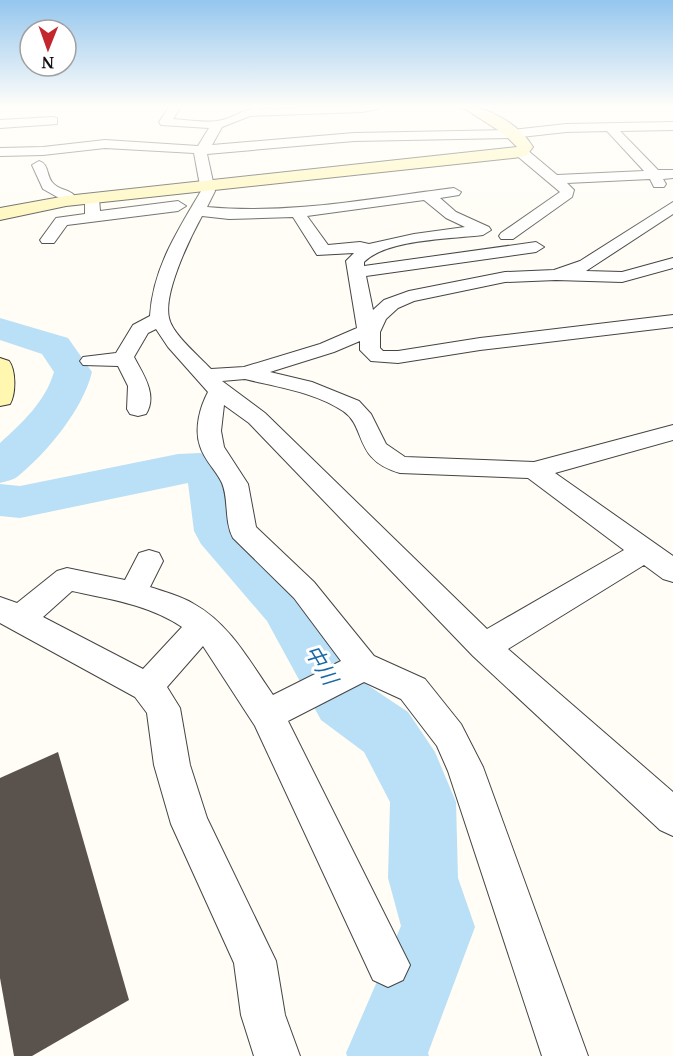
<svg xmlns="http://www.w3.org/2000/svg" width="673" height="1056" font-family="'Noto Serif','Noto Sans JP',serif">
	<rect width="100%" height="100%" fill="#fffdf5"/>
	<g fill="none" stroke-linecap="round" stroke-linejoin="round">
		<g fill="#b9e0f7" fill-rule="evenodd">
			<path d="M0,318l68,20 24,34c-9,37 -45,81 -75,105 -4,3 -11,4 -17,6v-40c23,-21 45,-41 54,-71l-12,-18 -42,-14z"/>
			<polygon points="200,453 216,458 225,465 231,476 241,524 305,591 363,682 408,712 435,752 456,802 458,878 475,927 428,1053 429,1056 347,1056 346,1053 401,926 388,878 390,802 364,752 321,720 267,621 201,544 194,531 188,483 20,518 0,516 0,484 20,486 178,454"/>
		</g>
	</g>
	<polygon fill="#5a524d" points="58,752 129,1000 32,1056 14,1056 0,978 0,778"/>
	<g fill="none" stroke-linecap="round" stroke-linejoin="round">
		<g stroke="#444" stroke-width="2">
			<g id="street">
				<path d="M169,107h12l-8,12c14,1 30,4 44,2 17,-2 27,-14 45,-14l-2,2 120,-2 -2,2 -16,3 -112,4 -28,11 -10,18 142,-12 158,-3 54,-6 107,-2v8l-53,1 38,39h15v8l-10,1 3,5 -2,3h-10l-4,-8 -83,4 7,7 -2,7 -59,42h-12l-2,-3 2,-3 59,-41 -44,-37 -2,-3 2,-3h10l31,26 87,-4 -37,-40 -41,1 -54,6 -158,3 -147,13 8,37 -8,16c83,8 165,-9 247,-19l7,4 -2,3 -19,3 16,14 33,15 2,3 -8,5c-32,4 -96,4 -119,27v4l172,-24 8,5 -8,5 -170,24 7,34 11,-10 25,-9 96,-19 49,-2 26,-9 93,-59v12l-87,57 36,1 51,-14v10l-51,14 -66,-2 -51,2 -91,19 -16,7 -12,11 -6,13v16l3,3h15l82,-13 193,-23v12l-193,23 -82,13 -27,-2 -11,-11v-9l-26,11 -64,20 42,10 47,19 12,13 15,30 19,13 129,5 139,-37v15l-118,33 118,83v26l-10,-3 -19,-14 -136,84 165,143v44l-13,-6 -187,-174 -224,-233 -25,-18 -3,26 3,16 24,37 8,43 58,55 60,74 51,23 36,45 22,43 105,289h-46l-94,-285 -11,-25 -36,-47 -37,-17 -76,39 122,244 -7,15 -15,7 -15,-7 -118,-254 -52,-80 -36,41 13,21 10,57 17,53 69,143 9,54 15,41h-46l-13,-41 -7,-52 -63,-139 -17,-59 -7,-52 -12,-16 -135,-74v-26l17,6 40,-32 10,-3 58,12 14,-27 10,-3 10,3 4,8 -13,26c15,5 31,9 44,17 36,20 56,58 79,91l68,-34 -47,-63 -61,-60c-9,-17 -4,-38 -11,-55 -6,-13 -18,-23 -22,-37 -6,-17 0,-39 8,-54l-40,-45 -12,-18 -8,4 -14,24c9,17 24,38 12,57l-8,2 -8,-2 -3,-5 1,-23 -10,-20 -35,-1 -3,-4 3,-4 33,-4 17,-28 17,-9c3,-48 27,-84 51,-125l-7,-38 -89,-5 -62,7 -43,1v-8l43,-1 62,-7 93,6 11,-18 -48,-3 -2,-3zM424,200l22,18 19,9 -51,7 -45,10 -9,-2 -32,3 -21,-29zM202,216l27,3 64,-2 24,38 37,-2 -8,8 11,67 -37,16 -76,23 -33,2c-11,-12 -39,-35 -42,-51 -6,-25 21,-80 33,-102zM245,379c32,8 70,13 98,32 24,16 10,49 57,62l128,5 96,72 -137,79 -222,-216 -43,-32zM72,591c37,8 78,14 110,36l-39,42 -100,-52z"/>
				<polygon points="53,117 57,118 57,124 0,128 0,120"/>
				<path d="M39,161c10,3 7,13 13,21 6,8 16,7 22,13l-3,9h-10l-2,-6 -16,-9 -11,-24z"/>
				<polygon points="92,194 99,198 100,211 178,201 186,206 178,211 67,225 54,243 42,243 40,240 56,218 85,214 85,198"/>
			</g>
		</g>
		<g stroke="#333" stroke-width="2">
			<g id="secondary">
				<path d="M462,107c25,-2 58,18 71,40l-6,8 -6,2 -455,49 -66,14v-12l66,-12 451,-49 -13,-13z"/>
				<path d="M0,358l9,3c7,9 7,33 1,43l-10,2z"/>
			</g>
		</g>
		<use href="#street" fill="#fff" fill-rule="evenodd"/>
		<use href="#secondary" fill="#fff6b0" fill-rule="evenodd"/>
	</g>
	<linearGradient id="sky" x2="0" y2="1"><stop stop-color="#95c6ee"/><stop offset="0.42" stop-color="#fffefa"/><stop offset="1" stop-color="#fffefa" stop-opacity="0"/></linearGradient>
	<rect width="673" height="254" fill="url(#sky)"/>
	<g text-anchor="middle" stroke-width="6" stroke-linejoin="round" paint-order="stroke">
		<g font-size="21" font-style="italic" fill="#1768a6" stroke="#fff">
			<text transform="translate(321 665) rotate(59)" y="7">中川</text>
		</g>
	</g>
	<g transform="translate(48 48) rotate(181)"><circle r="28" fill="#ffffff" stroke="#a0a0a0" stroke-width="1.5"/>
	<path d="M0-4.5L10 22L0 15L-10 22Z" fill="#c4262e"/>
	<text y="-9" font-size="16" font-weight="bold" text-anchor="middle" fill="#111111">N</text>
	</g>
</svg>
